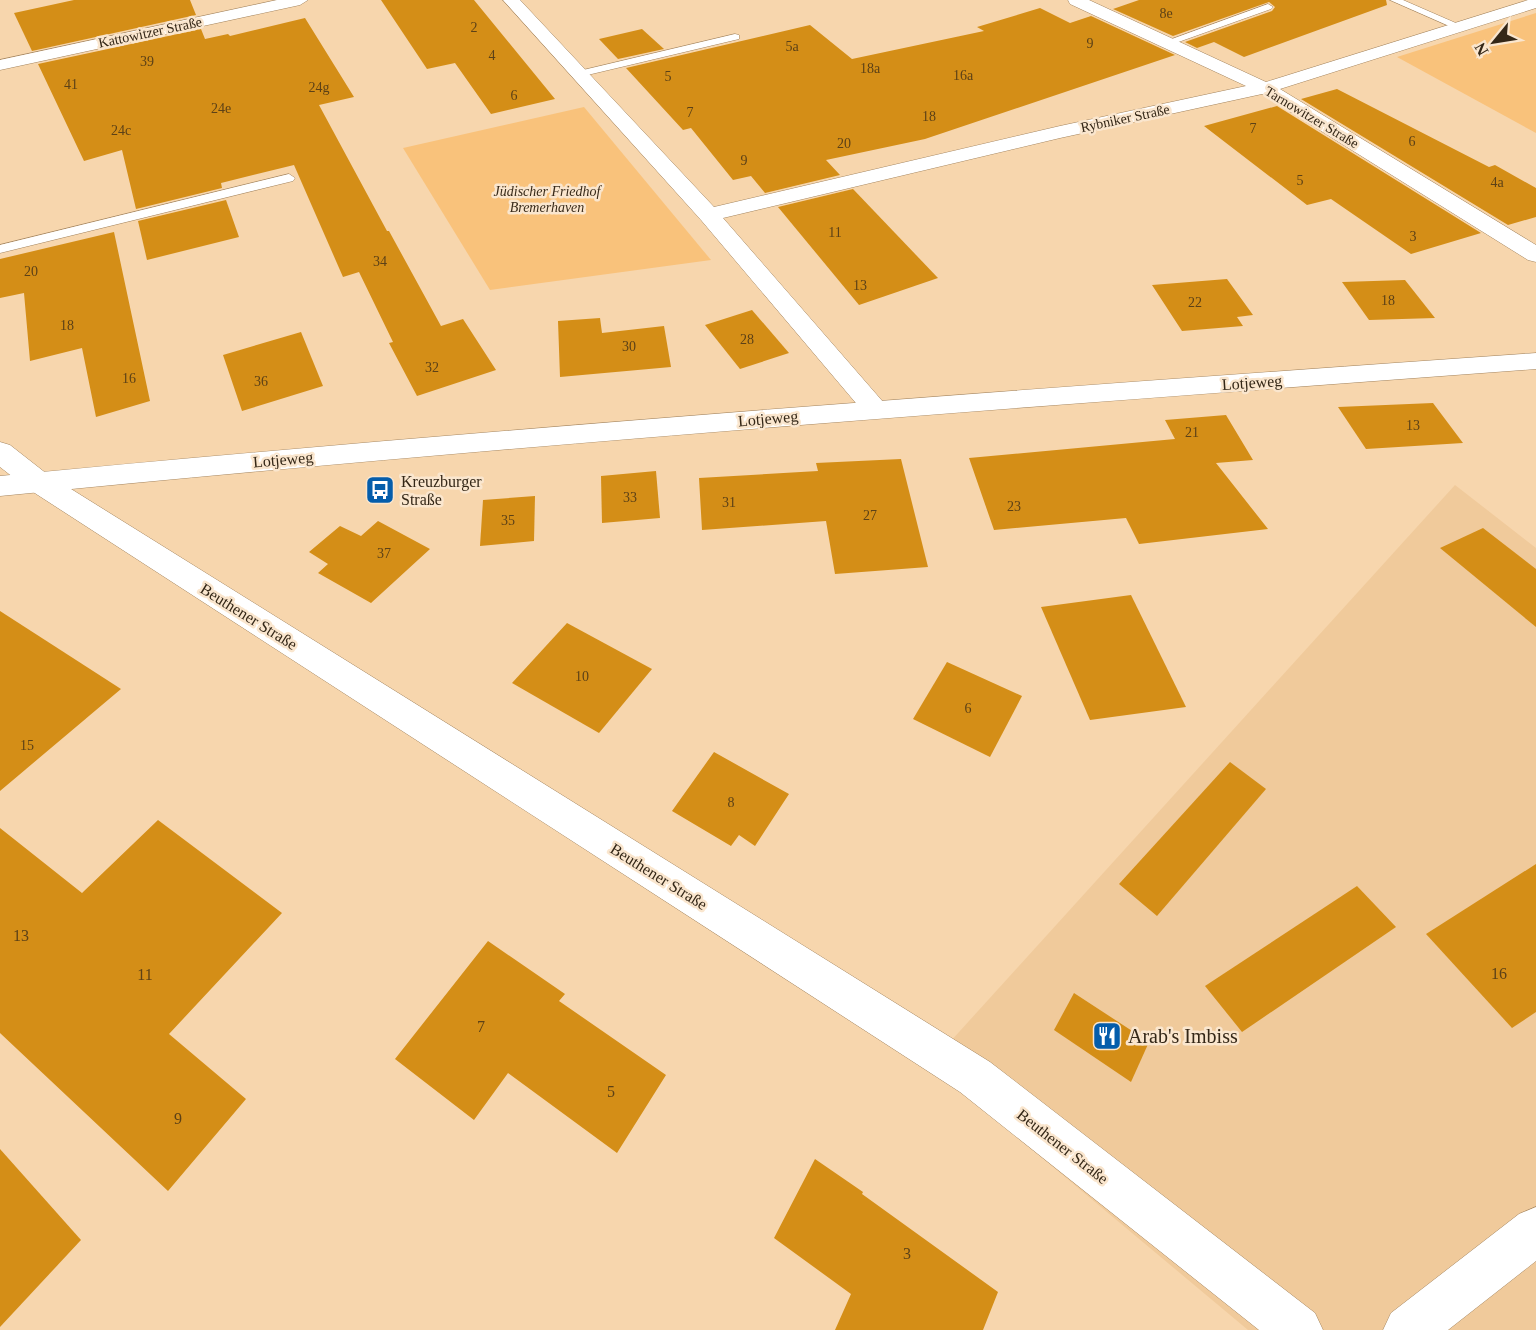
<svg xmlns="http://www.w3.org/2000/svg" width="1536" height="1330" font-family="Georgia,serif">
	<rect width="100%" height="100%" fill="#f7d6ad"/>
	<polygon fill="#f0ca9b" points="1455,485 1536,548 1536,1330 1248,1330 930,1064"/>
	<g fill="#f9c27b">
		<polygon points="1536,13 1536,133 1397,57"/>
		<polygon points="584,107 711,260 490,290 403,148"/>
	</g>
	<g fill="#d48e17">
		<polygon points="74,0 190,0 196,15 32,51 14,13"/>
		<polygon points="381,0 474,0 555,99 491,114 455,63 427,69"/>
		<polygon points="1139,0 1386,0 1387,5 1244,57 1214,42 1197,48 1185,42 1272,11 1275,7 1269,2 1173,36 1113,9"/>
		<polygon points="1040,8 1070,23 1091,16 1175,55 925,139 826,160 840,175 765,193 751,176 733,180 691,128 683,130 626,68 810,25 852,59 984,31 977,27"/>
		<polygon points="305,18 354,97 319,105 387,231 389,231 441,326 463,319 496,370 417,396 389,343 393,342 359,272 343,277 294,165 221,183 222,188 136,209 122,150 84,161 38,64 201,29 205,39 228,34 230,36"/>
		<polygon points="642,29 664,49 618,59 599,39"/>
		<polygon points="1337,89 1489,167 1495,165 1536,188 1536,217 1508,225 1301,99"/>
		<polygon points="1277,106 1481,233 1411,254 1331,199 1307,205 1204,126"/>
		<polygon points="853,189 938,278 859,305 778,207"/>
		<polygon points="226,200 239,237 147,260 138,221"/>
		<polygon points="114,232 150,401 96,417 82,348 30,361 24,293 0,298 0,259"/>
		<polygon points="1227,279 1253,315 1237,317 1243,326 1182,331 1152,285"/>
		<polygon points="1405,280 1435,318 1369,320 1342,282"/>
		<polygon points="752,310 789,353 740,369 705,325"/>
		<polygon points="600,318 602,333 664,326 671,367 560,377 558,321"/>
		<polygon points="301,332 323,386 242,411 223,355"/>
		<polygon points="1433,403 1463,443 1366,449 1338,407"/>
		<polygon points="1226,415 1253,460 1216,463 1268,529 1139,544 1126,518 994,530 969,458 1175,439 1165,420"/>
		<polygon points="901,459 928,567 835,574 826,521 702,530 699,478 818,471 816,463"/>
		<polygon points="656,471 660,518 602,523 601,476"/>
		<polygon points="535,496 534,541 480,546 483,500"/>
		<polygon points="378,521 430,549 371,603 318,573 328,564 309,552 340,526 361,536"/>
		<polygon points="1483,528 1536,569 1536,627 1440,548"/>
		<polygon points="1131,595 1186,707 1090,720 1041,607"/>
		<polygon points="0,611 121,689 0,791"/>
		<polygon points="567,623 652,669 599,733 512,683"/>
		<polygon points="947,662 1022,696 990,757 913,719"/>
		<polygon points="714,752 789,794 755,846 739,835 731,846 672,811"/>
		<polygon points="1230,762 1266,789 1157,916 1119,884"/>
		<polygon points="158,820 282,913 169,1034 246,1099 168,1191 0,1033 0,828 82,893"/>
		<polygon points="1536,864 1536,1012 1512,1028 1426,934"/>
		<polygon points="1357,886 1396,927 1242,1032 1205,986"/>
		<polygon points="488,941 565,994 559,1001 666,1075 617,1153 508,1073 474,1120 395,1059"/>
		<polygon points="1074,993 1149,1042 1131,1082 1054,1030"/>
		<polygon points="0,1149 81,1240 0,1327"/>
		<polygon points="815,1159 863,1192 862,1194 998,1292 983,1330 835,1330 851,1294 774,1238"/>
	</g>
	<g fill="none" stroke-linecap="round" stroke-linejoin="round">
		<g stroke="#a3845e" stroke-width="1">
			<g id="service">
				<polygon points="1390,0 1403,0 1465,27 1456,29"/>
				<polygon points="1268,4 1273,7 1271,9 1170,45 1161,43"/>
				<polygon points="735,34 739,35 739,39 579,77 574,74 579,71"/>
				<polygon points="289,174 295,178 293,181 0,253 0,245"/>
			</g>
		</g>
		<g stroke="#a3845e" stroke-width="1">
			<g id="minor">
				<polygon points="277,0 308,0 300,5 0,70 0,60"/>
				<polygon points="503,0 520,0 714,207 1060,126 1246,86 1070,4 1068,0 1089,0 1266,82 1528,0 1536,0 1536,8 1280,89 1536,245 1536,262 1528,260 1262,94 1060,138 723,218 884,403 888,409 884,415 875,418 866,415 701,220"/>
				<polygon points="0,442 10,445 47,474 990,1062 1315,1313 1323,1330 1259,1330 960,1092 27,488 0,467"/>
				<polygon points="1536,1207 1536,1261 1448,1330 1383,1330 1391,1313 1519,1214"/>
			</g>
		</g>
		<g stroke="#a3845e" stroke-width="1">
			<path id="tertiary" d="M1536,353v16c-512,38 -1025,76 -1536,127v-20c511,-49 1024,-87 1536,-123z"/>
		</g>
		<use href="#service" fill="#fff" fill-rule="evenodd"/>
		<use href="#minor" fill="#fff" fill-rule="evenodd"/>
		<use href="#tertiary" fill="#fff" fill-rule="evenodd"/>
	</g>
	<defs>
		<g id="bus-square" transform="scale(1.5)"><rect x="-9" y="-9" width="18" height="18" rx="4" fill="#045dab" stroke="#fae6ce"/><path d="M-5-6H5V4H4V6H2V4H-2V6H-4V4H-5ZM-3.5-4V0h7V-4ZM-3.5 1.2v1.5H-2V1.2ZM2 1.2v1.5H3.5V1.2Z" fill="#fff"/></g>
		<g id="restaurant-square" transform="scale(1.5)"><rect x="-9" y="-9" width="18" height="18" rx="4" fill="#045dab" stroke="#fae6ce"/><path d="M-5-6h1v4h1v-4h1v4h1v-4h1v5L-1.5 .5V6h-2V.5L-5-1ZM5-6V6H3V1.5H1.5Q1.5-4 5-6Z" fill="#fff"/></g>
	</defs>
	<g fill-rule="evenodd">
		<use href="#bus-square" x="380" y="490"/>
		<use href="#restaurant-square" x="1107" y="1036"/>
	</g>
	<g text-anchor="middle" stroke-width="5" stroke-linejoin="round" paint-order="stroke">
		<g font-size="14" fill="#5c4117">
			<text x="1166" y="18">8e</text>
			<text x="474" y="32">2</text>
			<text x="1090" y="48">9</text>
			<text x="792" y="51">5a</text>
			<text x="492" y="60">4</text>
			<text x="147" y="66">39</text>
			<text x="870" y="73">18a</text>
			<text x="963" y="80">16a</text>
			<text x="668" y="81">5</text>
			<text x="71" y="89">41</text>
			<text x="319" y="92">24g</text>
			<text x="514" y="100">6</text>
			<text x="221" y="113">24e</text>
			<text x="690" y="117">7</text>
			<text x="929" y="121">18</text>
			<text x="1253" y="133">7</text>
			<text x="121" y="135">24c</text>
			<text x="1412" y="146">6</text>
			<text x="844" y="148">20</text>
			<text x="744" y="165">9</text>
			<text x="1300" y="185">5</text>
			<text x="1497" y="187">4a</text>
			<text x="835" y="237">11</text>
			<text x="1413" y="241">3</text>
			<text x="380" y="266">34</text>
			<text x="31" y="276">20</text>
			<text x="860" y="290">13</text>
			<text x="1388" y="305">18</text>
			<text x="1195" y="307">22</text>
			<text x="67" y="330">18</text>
			<text x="747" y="344">28</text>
			<text x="629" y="351">30</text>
			<text x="432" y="372">32</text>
			<text x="129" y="383">16</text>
			<text x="261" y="386">36</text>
			<text x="1413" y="430">13</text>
			<text x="1192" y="437">21</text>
			<text x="630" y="502">33</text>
			<text x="729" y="507">31</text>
			<text x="1014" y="511">23</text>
			<text x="870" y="520">27</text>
			<text x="508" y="525">35</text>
			<text x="384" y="558">37</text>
			<text x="582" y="681">10</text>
			<text x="968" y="713">6</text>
			<text x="27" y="750">15</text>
			<text x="731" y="807">8</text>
		</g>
		<g font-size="14" fill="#342717" stroke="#fae6ce">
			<text transform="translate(150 32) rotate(-12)" y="5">Kattowitzer Straße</text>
			<text transform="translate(1312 117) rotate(31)" y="5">Tarnowitzer Straße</text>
			<text transform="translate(1125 118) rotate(-12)" y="5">Rybniker Straße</text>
		</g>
		<g font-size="14" font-style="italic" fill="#392b1a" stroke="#fae6ce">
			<text x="547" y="196">Jüdischer Friedhof<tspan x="547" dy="16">Bremerhaven</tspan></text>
		</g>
		<g font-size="16" fill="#342717" stroke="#fae6ce">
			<text transform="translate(1252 382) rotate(-4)" y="6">Lotjeweg</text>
			<text transform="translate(768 418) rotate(-5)" y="6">Lotjeweg</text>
			<text transform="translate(283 459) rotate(-5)" y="6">Lotjeweg</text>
			<text transform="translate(249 616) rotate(32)" y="6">Beuthener Straße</text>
			<text transform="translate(659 876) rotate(32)" y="6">Beuthener Straße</text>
			<text transform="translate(1063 1146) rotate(38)" y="6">Beuthener Straße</text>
		</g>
		<g font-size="16" fill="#342717" stroke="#fae6ce" text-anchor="start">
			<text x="401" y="487">Kreuzburger<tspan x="401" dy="18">Straße</tspan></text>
		</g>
		<g font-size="16" fill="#5c4117">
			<text x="21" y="941">13</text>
			<text x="1499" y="979">16</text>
			<text x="145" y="980">11</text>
			<text x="481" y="1032">7</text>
			<text x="611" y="1097">5</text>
			<text x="178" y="1124">9</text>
			<text x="907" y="1259">3</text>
		</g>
		<g font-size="20" fill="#342717" stroke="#fae6ce" text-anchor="start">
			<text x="1128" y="1043">Arab's Imbiss</text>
		</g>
	</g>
	<g transform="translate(1494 42) rotate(240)" stroke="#fae6ce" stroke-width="4.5" paint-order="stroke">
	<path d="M0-4.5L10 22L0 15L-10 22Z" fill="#342717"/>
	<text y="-9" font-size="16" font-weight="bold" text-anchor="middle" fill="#342717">N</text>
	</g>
</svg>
